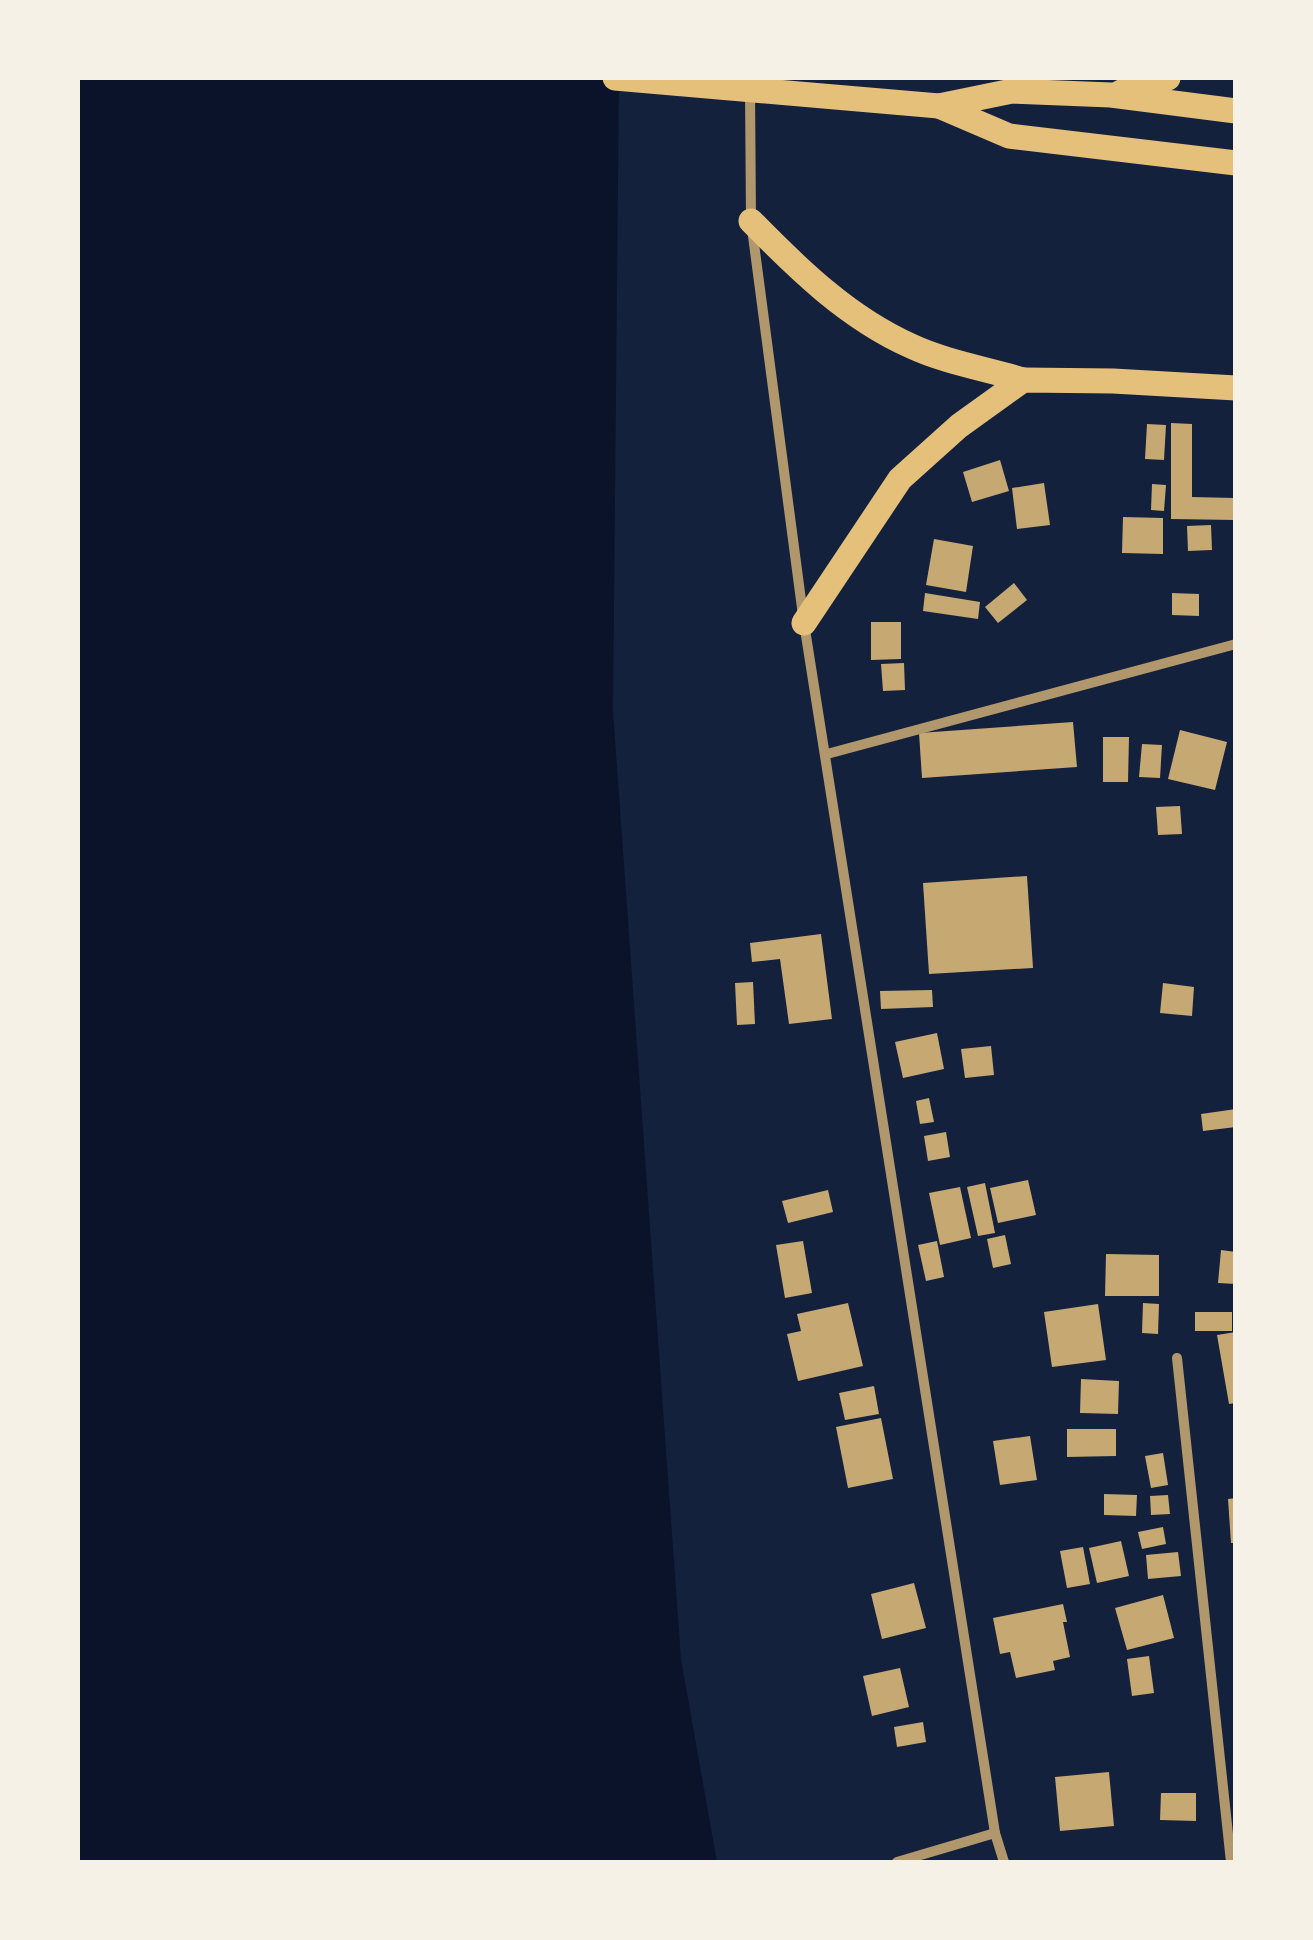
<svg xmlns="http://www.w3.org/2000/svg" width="1313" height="1940" font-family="'IBM Plex Sans',sans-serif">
	<rect width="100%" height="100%" fill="#14213d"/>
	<polygon fill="#0b132b" points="78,78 619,78 613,711 681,1659 717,1862 78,1862"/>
	<g fill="#c6a872">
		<polygon points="1171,423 1192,424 1192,497 1235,498 1235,520 1171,519"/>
		<polygon points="1147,424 1166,425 1164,460 1145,459"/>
		<polygon points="1000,460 1009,491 972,502 963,472"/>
		<polygon points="1044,483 1050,525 1017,529 1012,488"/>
		<polygon points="1152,484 1166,485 1164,511 1151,510"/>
		<polygon points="1123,517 1163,518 1163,554 1122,553"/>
		<polygon points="1211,525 1212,550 1188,551 1187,526"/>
		<polygon points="934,539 973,546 966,592 926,585"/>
		<polygon points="1014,583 1027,600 998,623 985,607"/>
		<polygon points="925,593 980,602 978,619 923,611"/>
		<polygon points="1172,593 1199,594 1199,616 1172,615"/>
		<polygon points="871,622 901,622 901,659 871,660"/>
		<polygon points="904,663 905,690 883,691 881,664"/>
		<polygon points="1073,722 1077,767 922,778 919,733"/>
		<polygon points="1180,730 1227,742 1215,790 1168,779"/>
		<polygon points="1103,737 1129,737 1128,782 1103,782"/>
		<polygon points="1142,744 1162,745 1160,778 1139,777"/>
		<polygon points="1180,806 1182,834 1158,835 1156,807"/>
		<polygon points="1027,876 1033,968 929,974 923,883"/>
		<polygon points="821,934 832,1019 789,1024 780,959 752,962 750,943"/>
		<polygon points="753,982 755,1024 737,1025 735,983"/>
		<polygon points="1163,983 1194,987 1192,1016 1160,1013"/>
		<polygon points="932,990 933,1007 881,1009 880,991"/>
		<polygon points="937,1033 944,1069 903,1078 895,1042"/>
		<polygon points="991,1046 994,1075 965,1078 961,1049"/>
		<polygon points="929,1098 934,1122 920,1124 916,1101"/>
		<polygon points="1236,1109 1236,1127 1203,1131 1201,1114"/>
		<polygon points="946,1132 950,1157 928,1161 924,1136"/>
		<polygon points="1028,1180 1036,1215 998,1223 990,1188"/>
		<polygon points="985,1183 995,1233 978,1236 967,1187"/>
		<polygon points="960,1187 971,1238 940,1245 929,1193"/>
		<polygon points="828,1190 833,1212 788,1223 782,1201"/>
		<polygon points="1005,1235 1011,1264 993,1268 987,1239"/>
		<polygon points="803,1241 812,1293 785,1298 776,1245"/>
		<polygon points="937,1241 944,1277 926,1281 918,1245"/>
		<polygon points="1221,1250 1236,1252 1236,1284 1218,1283"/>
		<polygon points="1106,1254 1159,1255 1159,1296 1105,1296"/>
		<polygon points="848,1303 863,1366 798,1381 787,1334 801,1331 797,1314"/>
		<polygon points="1143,1303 1159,1304 1158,1334 1142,1333"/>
		<polygon points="1098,1304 1106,1360 1052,1367 1044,1312"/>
		<rect x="1195" y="1312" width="37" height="19"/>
		<polygon points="1236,1332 1236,1403 1229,1404 1217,1335"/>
		<polygon points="1081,1379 1119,1381 1118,1414 1080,1413"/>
		<polygon points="874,1386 879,1414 845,1420 839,1393"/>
		<polygon points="881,1418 893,1479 848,1488 836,1427"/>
		<polygon points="1067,1429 1116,1429 1116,1456 1067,1457"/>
		<polygon points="1030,1436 1037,1480 1000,1485 993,1441"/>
		<polygon points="1163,1453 1168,1485 1151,1488 1145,1456"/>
		<polygon points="1104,1494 1137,1495 1136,1516 1104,1515"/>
		<polygon points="1168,1495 1170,1514 1151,1515 1150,1496"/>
		<polygon points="1236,1498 1236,1543 1231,1543 1228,1499"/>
		<polygon points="1163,1527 1166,1544 1142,1549 1138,1532"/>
		<polygon points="1121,1541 1129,1576 1097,1583 1089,1548"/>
		<polygon points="1083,1547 1090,1584 1067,1588 1060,1551"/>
		<polygon points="1178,1552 1181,1576 1148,1579 1146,1555"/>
		<polygon points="914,1583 926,1628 882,1639 871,1594"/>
		<polygon points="1163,1595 1174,1638 1127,1650 1115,1608"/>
		<polygon points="1063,1604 1067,1622 1063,1622 1070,1657 1053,1661 1055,1670 1016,1678 1010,1652 1000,1654 993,1618"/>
		<polygon points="1149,1656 1154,1693 1132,1696 1127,1659"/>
		<polygon points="900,1668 909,1707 872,1716 863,1676"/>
		<polygon points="923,1722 926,1742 897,1747 894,1727"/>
		<polygon points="1109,1772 1114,1826 1060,1831 1055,1777"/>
		<polygon points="1161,1793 1196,1793 1196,1821 1160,1820"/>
	</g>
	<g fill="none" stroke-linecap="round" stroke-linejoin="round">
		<g stroke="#b1986c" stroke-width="10">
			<polyline points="750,88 751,221 804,623 995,1833 1004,1862"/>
			<polyline points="827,754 1236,644"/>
			<polyline points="1177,1358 1231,1862"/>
			<polyline points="897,1862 995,1833"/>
		</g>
		<g stroke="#e5c07b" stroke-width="25">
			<polyline points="615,78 939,106 1012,91 1111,95 1236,111"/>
			<polyline points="1121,92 1168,78"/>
			<polyline points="939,106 1009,136 1236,163"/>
			<path d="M751,221c47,48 97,97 160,125 34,16 76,23 112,34"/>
			<polyline points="804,623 900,479 959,426 1023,380 1113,381 1236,388"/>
		</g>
	</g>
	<rect width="1313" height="1940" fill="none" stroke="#f6f1e7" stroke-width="160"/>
</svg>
